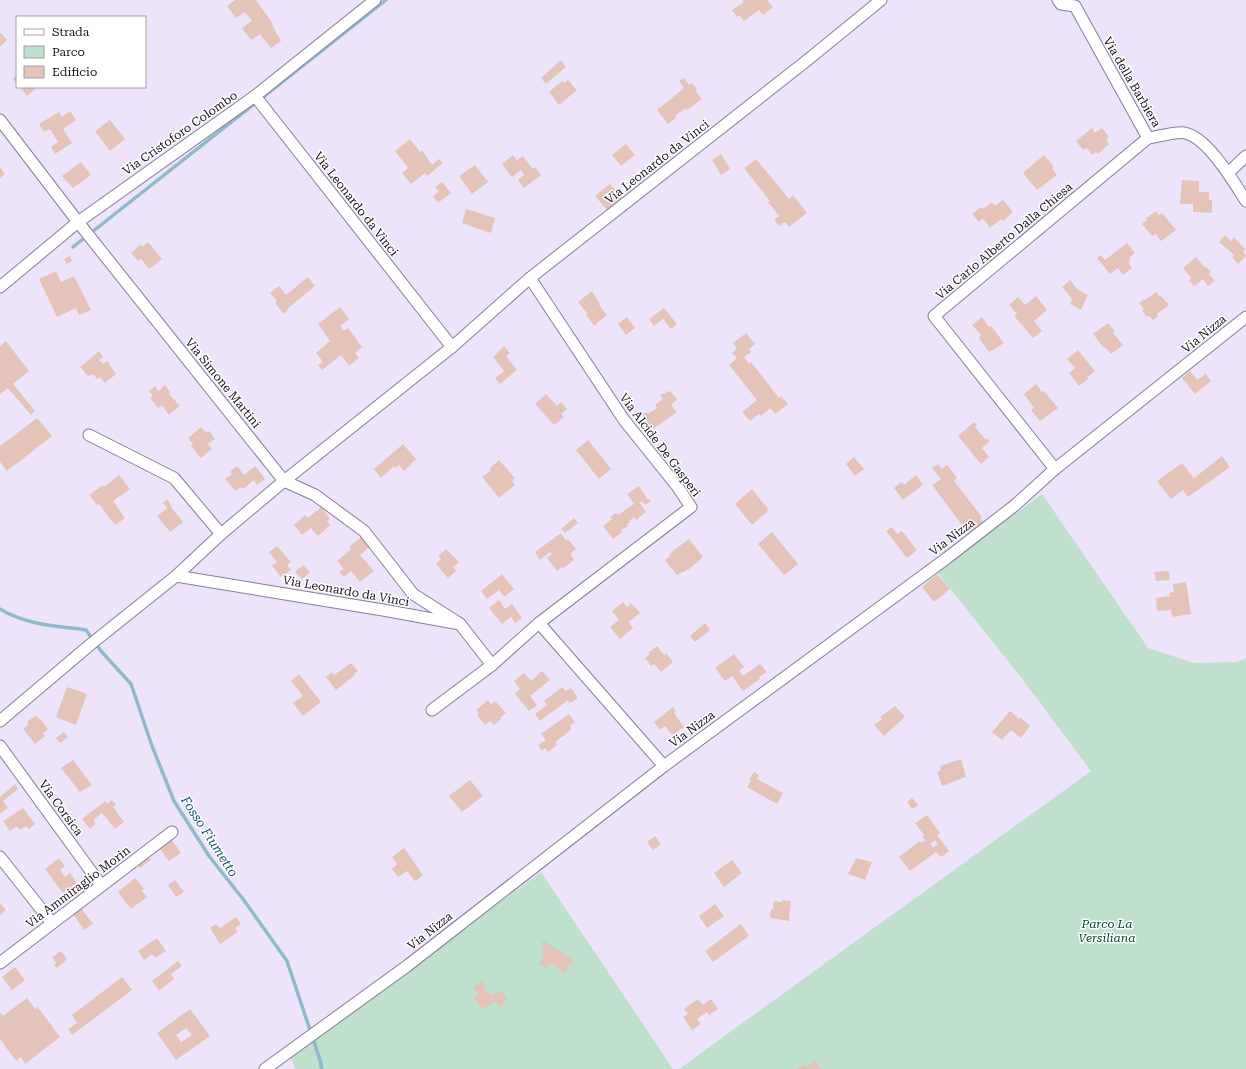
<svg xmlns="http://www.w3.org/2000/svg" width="1246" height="1069" font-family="'Roboto Serif',serif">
	<rect width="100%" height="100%" fill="#ede4fb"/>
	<g fill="#bee0cd">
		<polygon points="1042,494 1148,648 1194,663 1236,662 1246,658 1246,1069 679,1069 1091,771 1023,680 937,572"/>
		<polygon points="541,872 673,1069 296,1069 290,1057"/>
	</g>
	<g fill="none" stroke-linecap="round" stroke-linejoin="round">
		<g stroke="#8fbacc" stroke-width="3.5">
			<polyline points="73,247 386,0"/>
			<path d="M0,609c26,16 57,17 86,21l15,21 30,33 21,62 22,55 35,55 34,43 44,62 33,99 2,9"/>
		</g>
	</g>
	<g fill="#e4c4b8" fill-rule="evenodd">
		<polygon points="235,0 256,0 273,24 272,25 281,41 271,48 260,34 251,40 242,28 252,21 245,12 236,18 227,6"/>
		<polygon points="742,0 767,0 773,7 763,15 759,10 744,21 739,15 737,17 732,10 744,2"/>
		<polygon points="0,33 1,33 7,40 0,47"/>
		<polygon points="561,60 566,67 546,84 541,78"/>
		<polygon points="17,75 17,84 13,79"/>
		<polygon points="684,78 689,85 692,83 697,89 695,90 702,99 687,110 686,108 675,116 676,118 668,124 657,110 684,88 679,81"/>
		<polygon points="568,80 577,90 559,105 549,92 562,81 564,83"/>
		<polygon points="20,87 38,87 27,96"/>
		<polygon points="70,111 76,120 63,129 72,143 55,154 51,147 58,142 50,129 44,132 39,124 59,112 62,117"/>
		<polygon points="110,120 125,139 110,151 95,131"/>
		<polygon points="1092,128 1095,133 1102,128 1109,137 1106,140 1109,144 1098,154 1096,152 1092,155 1087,148 1083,150 1076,141"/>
		<polygon points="410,139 420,152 422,150 432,165 439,159 443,163 427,176 425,173 411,184 402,173 408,168 395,151"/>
		<polygon points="626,144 635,155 621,166 612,155"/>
		<polygon points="721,154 730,169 721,175 712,160"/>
		<polygon points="513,155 517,160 523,156 533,169 535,167 541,175 524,188 518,180 524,175 521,170 512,177 502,164"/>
		<polygon points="1044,155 1054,167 1052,168 1057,175 1037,190 1023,173"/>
		<polygon points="756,159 789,199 793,195 807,213 789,227 785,222 779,226 774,220 779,216 768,202 770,201 744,168"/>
		<polygon points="81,162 91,175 73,188 62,176"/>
		<polygon points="475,165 488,182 472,194 459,176"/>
		<polygon points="0,167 5,174 0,178"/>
		<polygon points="1182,180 1199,181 1199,192 1209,192 1209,200 1212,200 1212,213 1193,212 1193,204 1180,204"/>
		<polygon points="442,182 451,193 438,203 433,196 439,192 435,187"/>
		<polygon points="610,184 624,200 609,212 595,196"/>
		<polygon points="1003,200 1013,212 1003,221 1001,219 990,228 983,218 979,222 972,214 981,207 983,209 992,202 995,206"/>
		<polygon points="466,209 495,218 491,233 462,223"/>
		<polygon points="1156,211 1159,215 1162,213 1176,230 1161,241 1156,234 1152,236 1142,224 1147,220 1146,218"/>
		<polygon points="1225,235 1231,241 1234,237 1245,249 1243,251 1246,256 1238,264 1232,257 1234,255 1219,242"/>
		<polygon points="148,242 162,259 149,269 141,259 138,261 131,253 141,244 142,247"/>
		<polygon points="1127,243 1135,253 1130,257 1129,263 1132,268 1123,275 1118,268 1110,274 1097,258 1101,255 1105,260"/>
		<polygon points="70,256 72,261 67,264 64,259"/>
		<polygon points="1196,257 1204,267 1205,266 1211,272 1209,274 1215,281 1208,286 1203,279 1194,286 1189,280 1191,278 1183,268"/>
		<polygon points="56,271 61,282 74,276 91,310 79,315 76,308 57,317 39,279"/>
		<polygon points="308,277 315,286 287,309 288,310 284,314 275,303 277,301 270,293 279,286 286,295"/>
		<polygon points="1070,280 1077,289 1088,295 1081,310 1070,304 1072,299 1062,287"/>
		<polygon points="592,291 600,304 599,305 607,315 594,326 586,314 587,313 578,302"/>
		<polygon points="1156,292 1160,297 1161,296 1169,305 1157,314 1158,316 1153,320 1149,316 1147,317 1142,311 1144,309 1139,303 1144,299 1145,300"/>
		<polygon points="1036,296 1047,310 1034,321 1042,331 1033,338 1014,316 1017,314 1009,305 1018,297 1025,305"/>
		<polygon points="340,307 349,319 340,326 344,331 348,328 362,347 355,353 359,358 349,366 341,355 322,370 318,365 323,362 316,353 330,341 318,324"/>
		<polygon points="664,308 677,324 671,329 663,319 654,326 649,319"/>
		<polygon points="627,317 635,328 626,335 618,324"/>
		<polygon points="982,317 989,327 991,326 1004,343 989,352 979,338 981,335 972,325"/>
		<polygon points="1108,323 1115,331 1113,333 1123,345 1111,354 1105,347 1104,348 1093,334"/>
		<polygon points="746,333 755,344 749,349 751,352 744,357 749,364 751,362 779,398 781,396 788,404 775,414 770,408 761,416 759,414 750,421 742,412 757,400 729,365 737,358 732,353 737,349 733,343"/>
		<polygon points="6,341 29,371 13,384 35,411 31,415 8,388 0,394 0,346"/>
		<polygon points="504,346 510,353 506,356 517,370 500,384 495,378 504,371 493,357"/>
		<polygon points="1078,350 1095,371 1087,377 1088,379 1079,386 1069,373 1075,368 1067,359"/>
		<polygon points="99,351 103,357 99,360 103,364 107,361 116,374 105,383 100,377 97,379 93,374 88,376 80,367"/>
		<polygon points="1190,371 1197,380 1206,374 1211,381 1195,394 1182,378"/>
		<polygon points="1036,384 1042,392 1044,391 1058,408 1040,421 1031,410 1034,408 1024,394"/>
		<polygon points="165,385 170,392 169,394 180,406 169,415 162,405 158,408 150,398 153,396 149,391 155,386 159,391"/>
		<polygon points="670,391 677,399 671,405 677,412 653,429 642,415 646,412 648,414 657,408 655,405 663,399 660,395"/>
		<polygon points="546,394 557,406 561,402 567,409 561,414 564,417 554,425 535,404"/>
		<polygon points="37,418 52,436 7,471 0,462 0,446"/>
		<polygon points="974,422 977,425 975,427 986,440 987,438 990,441 982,448 989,457 981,464 958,436"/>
		<polygon points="201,427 206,433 209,431 215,439 208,444 212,449 201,458 191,446 193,444 188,438"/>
		<polygon points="588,440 611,469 599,479 576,450"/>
		<polygon points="403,444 416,459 404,471 399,465 396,468 394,466 381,478 374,469"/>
		<polygon points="1222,456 1230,467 1188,497 1183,490 1171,499 1157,481 1182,463 1194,478"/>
		<polygon points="854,457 864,469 855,476 846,464"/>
		<polygon points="499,460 515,478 512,481 515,485 499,498 482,477 491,470 489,469"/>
		<polygon points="938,464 942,469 947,465 957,478 954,481 982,517 980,518 984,523 971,533 967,527 965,529 932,485 941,479 932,468"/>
		<polygon points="237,466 244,475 255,466 265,479 257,485 254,480 243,489 241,487 235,491 225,479 232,474 230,472"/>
		<polygon points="119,475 130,489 113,501 125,518 115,525 99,504 97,505 89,495 103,485 104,487"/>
		<polygon points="916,475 923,485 903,500 894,488 902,482 904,485"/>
		<polygon points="639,486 648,500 649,499 651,501 645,505 642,501 640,503 646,512 636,520 634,517 629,521 630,523 627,524 628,526 621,530 622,532 613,539 603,526 612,519 610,517 616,513 618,515 634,504 627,494"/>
		<polygon points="752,489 768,509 767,510 768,511 752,525 735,504"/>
		<polygon points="167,499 171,505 170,506 183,522 170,532 157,516 167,508 163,503"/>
		<polygon points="321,507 330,519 327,521 330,525 318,536 311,528 302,535 294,525 305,515 308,518"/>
		<polygon points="574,518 578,523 565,533 561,529"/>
		<polygon points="892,527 897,534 902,531 917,550 907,558 886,531"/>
		<polygon points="772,532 798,564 784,575 758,544"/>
		<polygon points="561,533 566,541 568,539 576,549 570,554 574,560 564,568 562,567 557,571 547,558 552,554 550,552 540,560 535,552"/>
		<polygon points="362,536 370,546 360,555 374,571 360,582 351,571 344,577 339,572 344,569 337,561 351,549 349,547"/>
		<polygon points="689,539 703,557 689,569 677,575 665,560 670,556 669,555 674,550"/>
		<polygon points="277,546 291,562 287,565 291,570 281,577 272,566 277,562 269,552"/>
		<polygon points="446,549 459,562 453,567 456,571 448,578 436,564 441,559 438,556"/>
		<polygon points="303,565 310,572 302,579 295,572"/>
		<polygon points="1169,571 1170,580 1156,581 1154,572"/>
		<polygon points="502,574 514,589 504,597 499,590 487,599 481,591"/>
		<polygon points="937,574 950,589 934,602 922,587"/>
		<polygon points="1186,582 1191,614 1172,617 1171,610 1157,611 1156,598 1170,596 1169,593 1174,592 1173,584"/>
		<polygon points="499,600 505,609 512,604 522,618 515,623 511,617 502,624 489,608"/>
		<polygon points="623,602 627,607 631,603 640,613 629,622 633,628 620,639 610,627 619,620 612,611"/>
		<polygon points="705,623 710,630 695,642 690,636"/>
		<polygon points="657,646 664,655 666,653 673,662 661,672 654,664 651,666 645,658 650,654 648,653"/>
		<polygon points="734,654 744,667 739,671 743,676 760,664 767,672 759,677 760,679 743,691 732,676 725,681 715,668"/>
		<polygon points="351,663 358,671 354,674 355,675 336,690 326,677 332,672 334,675"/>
		<polygon points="542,671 550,680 530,696 537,705 529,711 515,694 520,689 514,681 524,673 531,681"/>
		<polygon points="299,674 321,702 303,716 293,703 303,696 291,681"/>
		<polygon points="67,687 87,694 76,725 56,717"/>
		<polygon points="562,687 566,691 571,688 578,698 570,703 568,700 540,721 535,714 547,705 544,701"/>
		<polygon points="488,700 491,704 495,701 506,713 500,718 501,719 494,725 490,721 485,725 477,715 479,713 476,710"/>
		<polygon points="895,706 905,717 884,736 874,725 882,719 880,717"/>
		<polygon points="673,707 676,711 674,713 684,727 672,735 665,726 660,730 654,722"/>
		<polygon points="1010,711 1019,719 1020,717 1030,726 1021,738 1011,730 1002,740 992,732"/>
		<polygon points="569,714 575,722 570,726 571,730 555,742 557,745 548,752 545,748 542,751 538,745 546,740 541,734"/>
		<polygon points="35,716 39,718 48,729 43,733 45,736 35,744 23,729 29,724 27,722"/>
		<polygon points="64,732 68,737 60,743 56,738"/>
		<polygon points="961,759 966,777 942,786 937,772 941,770 940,766"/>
		<polygon points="73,760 92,785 80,792 61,768"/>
		<polygon points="754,772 759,775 757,779 783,793 777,804 747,787 751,781 749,780"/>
		<polygon points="470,780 483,796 462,812 449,796"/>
		<polygon points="15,784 18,789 3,801 8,808 0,814 0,797"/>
		<polygon points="912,798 918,805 912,809 907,802"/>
		<polygon points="112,800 116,805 113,807 124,822 115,829 102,813 94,819 95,824 90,829 82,819 105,801 107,804"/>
		<polygon points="23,808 35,824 29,829 26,826 20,830 17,826 10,831 3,821"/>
		<path d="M927,815l13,18 -3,2 12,16 -8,6 -5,-5 -26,19 -11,-14 21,-16 1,2 4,-3 -3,-4 2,-1 -9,-12zM935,840l3,4 -5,4 -3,-4z"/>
		<polygon points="655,836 661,844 653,850 647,842"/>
		<polygon points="172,840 181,853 169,861 160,849"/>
		<polygon points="404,848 423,875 415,881 407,871 398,877 392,869 397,864 392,857"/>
		<polygon points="146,855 151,860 140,868 136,862"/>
		<polygon points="59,858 65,866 60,870 65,877 70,873 77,883 63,893 45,869"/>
		<polygon points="856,858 872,862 865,880 848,874"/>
		<polygon points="732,860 742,873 724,887 714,873"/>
		<polygon points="135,878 144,889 142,891 147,897 131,909 118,892"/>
		<polygon points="175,880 184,892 176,897 168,885"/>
		<polygon points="783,900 791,901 789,921 770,918 771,909 773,909 774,901 782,902"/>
		<polygon points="0,903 6,910 0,915"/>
		<polygon points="715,904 724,916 707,928 699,916"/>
		<polygon points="81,908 93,924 84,930 73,914"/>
		<polygon points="236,917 241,924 235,928 238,932 220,944 210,928 216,924 220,928"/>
		<polygon points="741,924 749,936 713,962 705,951"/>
		<polygon points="157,938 166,951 155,958 152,954 144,960 138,951"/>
		<polygon points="542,940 573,960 564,973 550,963 546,968 539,964 543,958"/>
		<polygon points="61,951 67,959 57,968 54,965 56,963 52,957"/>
		<polygon points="178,961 182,966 171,974 174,979 159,991 152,981"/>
		<polygon points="15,967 25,980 12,990 2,977"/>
		<polygon points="122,977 132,990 72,1035 68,1029 77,1023 72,1015"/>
		<polygon points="482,981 486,986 483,989 485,992 487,990 491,996 500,990 507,999 503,1001 505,1003 500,1007 495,1001 482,1009 474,997 478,994 473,987"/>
		<polygon points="27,998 35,1009 37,1007 40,1010 60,1037 25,1064 21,1057 16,1061 0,1039 0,1012 3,1016"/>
		<polygon points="698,999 703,1005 711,999 718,1009 709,1015 707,1012 697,1019 701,1024 692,1030 683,1017 688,1014 684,1009"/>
		<path d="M190,1009l20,27 -34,24 -19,-27zM186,1028l6,7 -11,7 -5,-7z"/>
		<polygon points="815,1061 821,1069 797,1069 804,1064 806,1068"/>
	</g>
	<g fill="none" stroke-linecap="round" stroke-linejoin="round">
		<g stroke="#867c96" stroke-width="13">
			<g id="street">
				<path d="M1058,0l3,4 14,2 73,132c8,-1 30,-7 37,-5 23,5 48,48 61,68"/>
				<polyline points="255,96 452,347"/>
				<polyline points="0,120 78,222 284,481 315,495 364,531 413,594 460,624"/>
				<polyline points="1228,173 1246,156"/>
				<polyline points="0,287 78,222 255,96 375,0"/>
				<polyline points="89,435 174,478 221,534"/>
				<polyline points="1055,469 934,316 1148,138"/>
				<polyline points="176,576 383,610 460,624 492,665"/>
				<polyline points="432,710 492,665 539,623 691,507 677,486 624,420 530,278"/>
				<polyline points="0,721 91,644 176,576 221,534 284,481 452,347 530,278 810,58 881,0"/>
				<polyline points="0,746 101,885"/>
				<polyline points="664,766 947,558 1014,506 1055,469 1246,317"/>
				<polyline points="0,857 52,923"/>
				<polyline points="0,963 172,832"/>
				<polyline points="265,1069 407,966 664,766 539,623"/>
			</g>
		</g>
		<use href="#street" stroke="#fff" stroke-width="11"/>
	</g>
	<g text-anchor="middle" stroke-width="3" stroke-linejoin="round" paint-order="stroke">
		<g font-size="12" fill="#15111b" stroke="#fff">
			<text transform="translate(1132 82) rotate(60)" y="4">Via della Barbiera</text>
			<text transform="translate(180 133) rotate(-35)" y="4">Via Cristoforo Colombo</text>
			<text transform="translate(657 162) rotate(-38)" y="4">Via Leonardo da Vinci</text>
			<text transform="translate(356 204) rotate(52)" y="4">Via Leonardo da Vinci</text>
			<text transform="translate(1004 241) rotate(-40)" y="4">Via Carlo Alberto Dalla Chiesa</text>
			<text transform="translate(1204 334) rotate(-39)" y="4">Via Nizza</text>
			<text transform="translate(223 383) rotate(51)" y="4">Via Simone Martini</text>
			<text transform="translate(660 445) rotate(53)" y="4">Via Alcide De Gasperi</text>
			<text transform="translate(952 537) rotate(-37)" y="4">Via Nizza</text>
			<text transform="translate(346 591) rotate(10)" y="4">Via Leonardo da Vinci</text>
			<text transform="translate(692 729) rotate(-36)" y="4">Via Nizza</text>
			<text transform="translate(61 808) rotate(54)" y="4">Via Corsica</text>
			<text transform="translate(78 887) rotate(-37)" y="4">Via Ammiraglio Morin</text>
			<text transform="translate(430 931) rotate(-38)" y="4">Via Nizza</text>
		</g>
		<g font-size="12" font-style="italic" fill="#004c31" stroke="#fff">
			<text x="1107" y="928">Parco La<tspan x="1107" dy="14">Versiliana</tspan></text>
		</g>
		<g font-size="13" font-style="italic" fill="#1b5367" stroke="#fff">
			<text transform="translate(210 836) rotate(57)" y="5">Fosso Fiumetto</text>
		</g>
	</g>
	<rect x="16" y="16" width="130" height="72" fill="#ffffff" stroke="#a1a0a4"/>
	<rect x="24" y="29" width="20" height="6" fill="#ffffff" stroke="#a1a0a4"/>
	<text x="52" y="36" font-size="12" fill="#15111b">Strada</text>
	<rect x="24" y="46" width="20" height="12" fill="#bee0cd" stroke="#a1a0a4"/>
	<text x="52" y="56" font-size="12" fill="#15111b">Parco</text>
	<rect x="24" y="66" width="20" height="12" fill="#e4c4b8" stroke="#a1a0a4"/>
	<text x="52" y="76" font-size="12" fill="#15111b">Edificio</text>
</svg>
